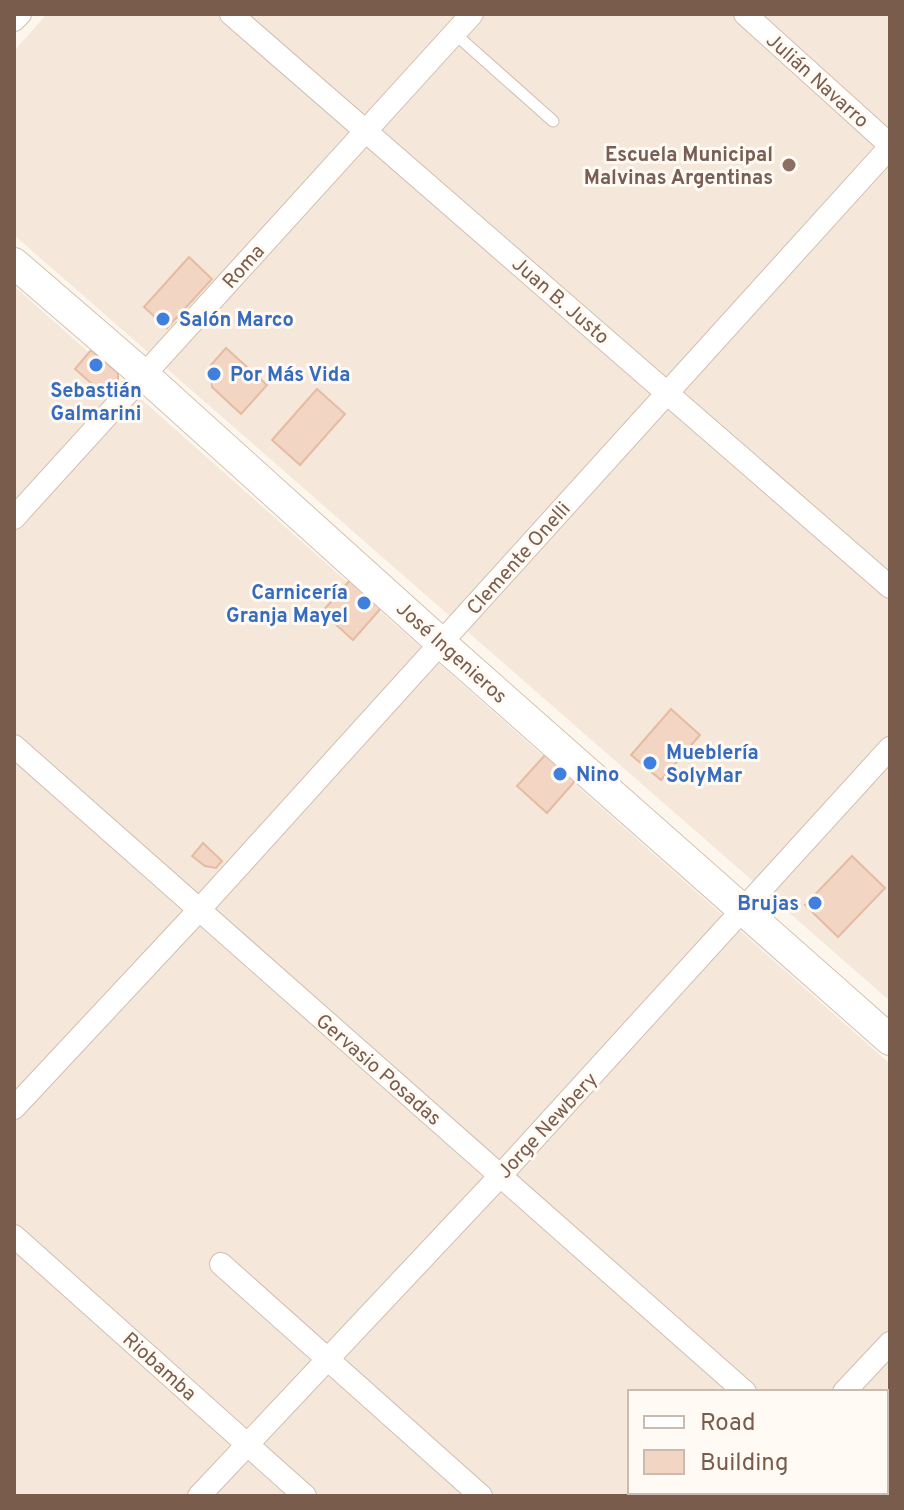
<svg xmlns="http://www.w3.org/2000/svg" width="904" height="1510" font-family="Overpass,sans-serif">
	<rect width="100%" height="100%" fill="#fdf6ec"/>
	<g fill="#f5e8da" fill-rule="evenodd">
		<polygon points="47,14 890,14 890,1001 14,235 14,51"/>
		<path d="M14,286l876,778v432h-876zM630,1392h256v100h-256z"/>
	</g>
	<g fill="#f3d5c3" stroke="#e6bba3" stroke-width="2">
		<polygon points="189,257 212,279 167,328 144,307"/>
		<polygon points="226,348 267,385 241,414 212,387 210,366"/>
		<polygon points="91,350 118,373 118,385 108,398 75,369"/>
		<polygon points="317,389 345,414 300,465 272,440"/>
		<polygon points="351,579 382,607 353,640 322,612"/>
		<polygon points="671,709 700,735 661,780 631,755"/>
		<polygon points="545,755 575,781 547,813 517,786"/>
		<polygon points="203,843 222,861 216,868 205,866 192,856"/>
		<polygon points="852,856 885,888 838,937 805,905"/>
	</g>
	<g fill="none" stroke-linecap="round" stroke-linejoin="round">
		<g stroke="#d1beb0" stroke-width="13">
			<polyline id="lane" points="454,33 553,121"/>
		</g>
		<g stroke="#d1beb0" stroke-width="24">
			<g id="street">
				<polyline points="231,14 890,587"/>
				<polyline points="745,14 890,145"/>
				<polyline points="14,20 20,14"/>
				<polyline points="14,518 472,14"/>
				<polyline points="14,746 745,1392"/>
				<polyline points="14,1108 199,910 890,147"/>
				<polyline points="14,1236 305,1496"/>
				<polyline points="221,1264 481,1496"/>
				<polyline points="844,1392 890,1343"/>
				<polyline points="858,1492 863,1496"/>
				<polyline points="199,1496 500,1176 890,748"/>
				<polyline points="744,1496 748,1492"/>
			</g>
		</g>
		<g stroke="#d6c0b0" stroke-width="32">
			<polyline id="secondary" points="14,263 144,375 441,643 890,1040"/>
		</g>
		<use href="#lane" stroke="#fff" stroke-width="11"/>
		<use href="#street" stroke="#fff" stroke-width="22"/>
		<use href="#secondary" stroke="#fff" stroke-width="30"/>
	</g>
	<circle fill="#8d6e63" stroke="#fffaf3" stroke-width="3" cx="789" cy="165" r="8"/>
	<g fill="#3f7fe0" stroke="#fffaf3" stroke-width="3">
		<circle cx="163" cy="319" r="8"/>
		<circle cx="96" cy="365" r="8"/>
		<circle cx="214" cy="374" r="8"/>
		<circle cx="364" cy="603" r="8"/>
		<circle cx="650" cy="763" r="8"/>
		<circle cx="560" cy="774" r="8"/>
		<circle cx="815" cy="903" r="8"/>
	</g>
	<g text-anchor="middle" stroke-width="6" stroke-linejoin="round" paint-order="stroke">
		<g font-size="20" fill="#7a5c4d" stroke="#fffaf3">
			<text transform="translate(818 80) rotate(42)" y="7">Julián Navarro</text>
			<text transform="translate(243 266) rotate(-48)" y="7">Roma</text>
			<text transform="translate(561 300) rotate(41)" y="7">Juan B. Justo</text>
			<text transform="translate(518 558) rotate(-48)" y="7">Clemente Onelli</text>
			<text transform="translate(452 652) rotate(42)" y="7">José Ingenieros</text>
			<text transform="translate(379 1069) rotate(41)" y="7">Gervasio Posadas</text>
			<text transform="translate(547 1125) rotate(-47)" y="7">Jorge Newbery</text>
			<text transform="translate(160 1366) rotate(42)" y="7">Riobamba</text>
		</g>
		<g font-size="20" font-weight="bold" fill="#785e54" stroke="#fffaf3" text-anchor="end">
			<text x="773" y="161">Escuela Municipal<tspan x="773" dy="23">Malvinas Argentinas</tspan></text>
		</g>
		<g font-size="20" font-weight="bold" fill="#366cbe" stroke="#fffaf3" text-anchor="start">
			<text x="179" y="326">Salón Marco</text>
			<text x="230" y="381">Por Más Vida</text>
			<text x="96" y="397" text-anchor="middle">Sebastián<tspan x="96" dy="23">Galmarini</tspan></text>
			<text x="348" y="599" text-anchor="end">Carnicería<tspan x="348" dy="23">Granja Mayel</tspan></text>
			<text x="666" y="759">Mueblería<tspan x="666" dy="23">SolyMar</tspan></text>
			<text x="576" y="781">Nino</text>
			<text x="799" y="910" text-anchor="end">Brujas</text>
		</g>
	</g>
	<rect width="904" height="1510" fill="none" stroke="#7a5c4d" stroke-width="32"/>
	<rect x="628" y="1390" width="260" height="104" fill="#fffaf3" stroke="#cabbb1" stroke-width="2"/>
	<rect x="644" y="1416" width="40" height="12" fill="#ffffff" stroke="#cabbb1" stroke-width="2"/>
	<text x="700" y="1430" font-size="24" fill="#7a5c4d">Road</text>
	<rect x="644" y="1450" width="40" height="24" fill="#f3d5c3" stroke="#cabbb1" stroke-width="2"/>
	<text x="700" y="1470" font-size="24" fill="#7a5c4d">Building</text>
</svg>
